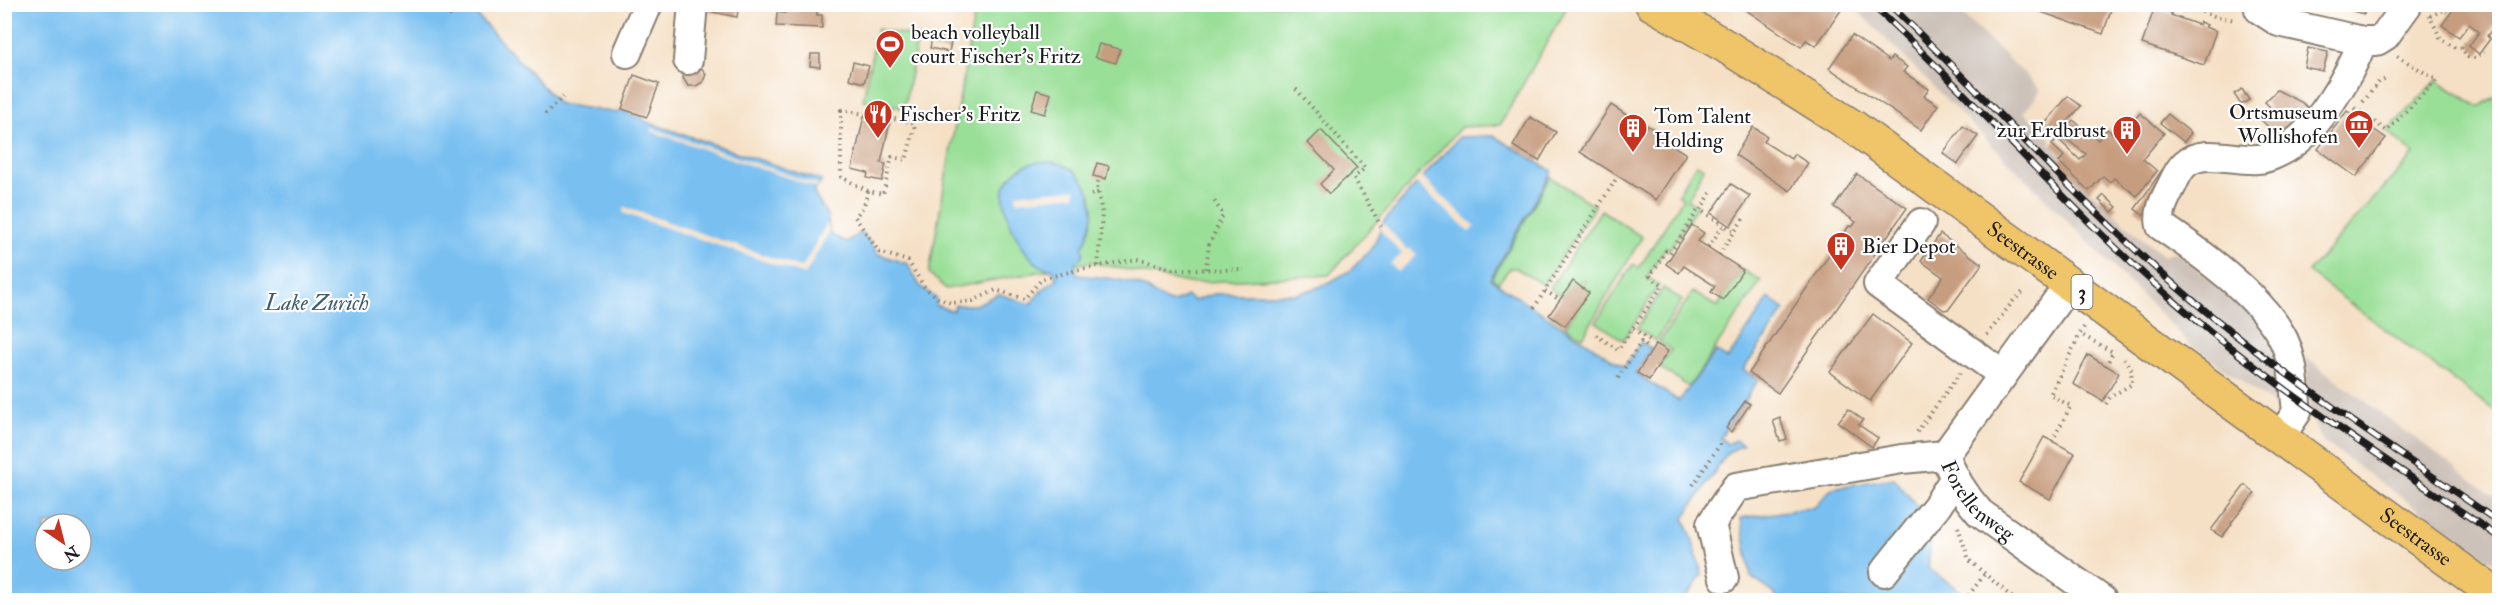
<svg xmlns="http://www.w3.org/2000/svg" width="2504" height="605" font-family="'IM FELL Double Pica',serif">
	<rect width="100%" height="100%" fill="#fff"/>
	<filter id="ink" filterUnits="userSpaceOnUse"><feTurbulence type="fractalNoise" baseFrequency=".0167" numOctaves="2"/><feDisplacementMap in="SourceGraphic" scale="12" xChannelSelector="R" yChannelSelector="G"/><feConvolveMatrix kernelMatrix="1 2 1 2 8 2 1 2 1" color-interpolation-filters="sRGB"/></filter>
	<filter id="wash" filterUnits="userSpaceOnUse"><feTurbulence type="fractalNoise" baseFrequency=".008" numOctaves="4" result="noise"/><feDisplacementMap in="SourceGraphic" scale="24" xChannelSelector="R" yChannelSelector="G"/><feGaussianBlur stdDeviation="1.35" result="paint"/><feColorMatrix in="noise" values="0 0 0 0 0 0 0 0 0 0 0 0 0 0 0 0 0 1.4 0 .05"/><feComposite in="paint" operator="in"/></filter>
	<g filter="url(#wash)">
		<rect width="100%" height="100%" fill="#f5e0c5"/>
		<g fill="#cdc2b9">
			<polygon points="1852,5 1953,5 2041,90 2024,112 2052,140 2050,143 2063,157 2059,163 2132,230 2164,256 2172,252 2178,253 2254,314 2278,357 2282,404 2276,406 2190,344"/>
			<polygon points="2304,356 2499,500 2499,567 2324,442 2318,434 2311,416 2305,377 2309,375"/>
		</g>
		<g fill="#9adf97" stroke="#5b7e5a" stroke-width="1.5">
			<polygon points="976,5 1568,5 1500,125 1461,127 1329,275 1188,283 1091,262 946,289 929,273"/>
			<polygon points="877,29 918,37 904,108 863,100"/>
			<polygon points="2437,80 2479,107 2499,94 2499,414 2308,272 2414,154 2387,131"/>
			<polygon points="1696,164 1704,168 1688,200 1697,206 1670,249 1666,247 1647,277 1659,285 1623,340 1596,322 1633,264 1639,268 1683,198 1678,194"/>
			<polygon points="1550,177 1595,206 1543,285 1516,268 1510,268 1498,283 1492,278"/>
			<polygon points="1601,210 1642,237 1583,337 1565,326 1589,293 1582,288 1586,282 1583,280 1579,286 1573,282 1562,297 1550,288"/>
			<polygon points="1743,270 1761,281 1689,387 1659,367 1671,350 1659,342 1693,292 1717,307"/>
			<polygon points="1663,288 1682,300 1656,341 1637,328"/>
		</g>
		<g fill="#79c0f1" stroke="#4a6e86" stroke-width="1.5" fill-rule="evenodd">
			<path d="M4,5h463l92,99 59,9 1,-3 25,9v2l178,60 -9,11 14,23 3,19 16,8 16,-10 16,22 30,10 12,22 17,13 -2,6 18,6 2,-6h20l24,-11 31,10 12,-14 15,-11 -4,-10c-26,3 -53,-58 -49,-80 2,-10 15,-22 25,-25 5,-3 12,-2 18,-2 35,0 55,38 42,69 -2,7 -2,10 -7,16l2,5 -4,8 -5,2 2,13c19,2 42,3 60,9 11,4 22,15 33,18 6,1 12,-4 17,-6l7,5 19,-7h84l25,-8 28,-15 23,-24 11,-26 75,-84 35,-1 58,35 -62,108 134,88 17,-25 10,7 -16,24 44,28 37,-50 12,8 41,-61 16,12 -42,60 15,10 -38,58 8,6 7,-4 8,5 -15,7 -44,66 8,20 10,37 -18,25h-1679zM45,524h36v36h-36z"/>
			<polygon points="1894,478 1932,525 1926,532 1931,539 1928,568 1973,600 1776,600 1775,594 1751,577 1741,518 1815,507 1832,488"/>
		</g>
		<g fill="#f5e0c5">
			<polygon points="652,128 818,185 817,188 651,131"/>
			<polygon points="1421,177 1475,226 1470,232 1416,183"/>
			<polygon points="1075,189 1075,195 1017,201 1016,194"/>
			<polygon points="624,207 802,268 826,225 828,225 829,231 805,275 623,213"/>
			<polygon points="1383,223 1407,250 1410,248 1417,255 1398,272 1390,264 1402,254 1380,230"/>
		</g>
		<g id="blocks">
			<g fill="#c79d7f">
				<polygon points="704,4 739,4 737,17 703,10"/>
				<polygon points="785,4 817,4 817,15 822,15 822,28 776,26 777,13 785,13"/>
				<polygon points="1737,4 1835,4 1842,9 1816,46 1806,40 1801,47"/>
				<polygon points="2113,4 2103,34 2041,12 2042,8 2033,5"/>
				<polygon points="2326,4 2366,4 2364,14"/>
				<polygon points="2457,4 2496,4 2494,7 2499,11 2499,19 2487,36 2490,39 2479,54 2469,46 2479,32 2469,24 2459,37 2442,25"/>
				<polygon points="2154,9 2172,13 2171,15 2199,25 2200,22 2207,25 2205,27 2216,31 2204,65 2142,44"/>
				<polygon points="1852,35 1889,61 1892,57 1907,67 1903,72 1929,89 1924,96 1938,105 1921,130 1829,68"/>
				<polygon points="932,38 951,42 949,52 930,48"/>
				<polygon points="1099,44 1120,49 1116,63 1095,57"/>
				<polygon points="2308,48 2328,52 2323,71 2304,67"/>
				<polygon points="811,54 820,54 820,67 810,66"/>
				<polygon points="853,62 869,66 864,83 849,79"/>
				<polygon points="700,66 706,74 703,82 696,86 688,86 683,78 685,69"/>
				<polygon points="634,75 659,84 647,117 622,109"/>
				<polygon points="2242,89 2249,100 2241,105 2234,94"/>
				<polygon points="1037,90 1051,94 1045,114 1031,110"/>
				<polygon points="2277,90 2303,103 2312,112 2283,141 2259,118 2270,107 2265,102"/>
				<polygon points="2068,96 2081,106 2056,135 2044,125"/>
				<polygon points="1611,105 1642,125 1643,123 1655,130 1653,133 1686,154 1656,200 1580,152"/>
				<polygon points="2347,111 2386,138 2356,177 2318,149"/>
				<polygon points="2140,113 2164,133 2143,159 2157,171 2137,196 2114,178 2110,182 2103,176 2089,191 2059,162 2064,156 2052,145 2057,138 2080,160 2086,154 2061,135 2073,120 2098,140 2107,129 2119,139"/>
				<polygon points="2168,114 2191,133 2184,142 2160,123"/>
				<polygon points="864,116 890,121 881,163 886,164 882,181 867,178 868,173 852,169"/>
				<polygon points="1530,117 1556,132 1539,161 1513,146"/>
				<polygon points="1963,126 1978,136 1958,164 1943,153"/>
				<polygon points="1753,127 1767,136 1764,142 1791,159 1794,154 1808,163 1790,191 1735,155"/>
				<polygon points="1321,130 1357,168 1329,194 1320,184 1334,170 1308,143"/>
				<polygon points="1097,163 1109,166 1106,179 1093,176"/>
				<polygon points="2162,170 2165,172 2154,198 2143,215 2135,209"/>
				<polygon points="1857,174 1907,208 1778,393 1749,373 1849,226 1852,227 1856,222 1834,207"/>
				<polygon points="1731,184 1750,196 1730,226 1711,213"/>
				<polygon points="2104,195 2117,207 2112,212 2099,200"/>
				<polygon points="1692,225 1704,233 1698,241 1743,270 1723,300 1711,292 1715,286 1684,266 1679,273 1666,264"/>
				<polygon points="1940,234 1982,264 1949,309 1944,310 1928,298 1943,277 1921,261"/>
				<polygon points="1573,281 1589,293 1565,326 1549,315"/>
				<polygon points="1873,314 1912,343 1870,401 1830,372"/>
				<polygon points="1656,344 1668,351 1649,380 1637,373"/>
				<polygon points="2088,355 2119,373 2103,401 2073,384"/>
				<polygon points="1745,401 1750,404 1731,432 1726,428"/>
				<polygon points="1848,409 1863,420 1859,425 1878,438 1872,447 1838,422"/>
				<polygon points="1780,418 1787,439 1780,441 1773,421"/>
				<polygon points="2044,437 2075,453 2050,499 2019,482"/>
				<polygon points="2245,485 2255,493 2231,523 2232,524 2222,537 2211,530"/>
			</g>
		</g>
	</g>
	<g filter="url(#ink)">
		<use href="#blocks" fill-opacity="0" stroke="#887e70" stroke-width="1.5"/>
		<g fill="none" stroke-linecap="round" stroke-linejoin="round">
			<g stroke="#887e70" stroke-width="32">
				<g id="minor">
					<polyline points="2259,9 2279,22 2363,41 2377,41 2385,36 2408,4"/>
					<polyline points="627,53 648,4"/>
					<polyline points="688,60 693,4"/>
					<polyline points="1921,223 1878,284 2003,375"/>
					<path id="s1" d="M2070,283l-125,172c8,23 19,40 35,58l122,87"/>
					<path d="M2280,437l17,-25c-3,-25 -3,-55 -16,-77 -24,-42 -80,-82 -120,-109 -3,-13 2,-23 8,-35 5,-9 8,-20 16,-27 18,-16 50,-3 72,-5 10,0 21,-6 30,-11 32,-19 62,-72 76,-107"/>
					<polyline points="1884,572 1937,506 1954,479"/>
					<polyline points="1724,578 1711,524 1736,487 1902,459 1945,455"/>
				</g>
			</g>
			<g stroke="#887e70" stroke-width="36">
				<g id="major">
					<path id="s2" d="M1652,4l75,43 128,81 645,470"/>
				</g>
			</g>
			<g stroke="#887e70" stroke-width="4" stroke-dasharray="1.5 4.5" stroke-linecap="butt">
				<polyline points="2179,4 2217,17 2236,20"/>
				<polyline points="2429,15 2441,39 2454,47 2461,48 2468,57 2475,58 2484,52"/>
				<polyline points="449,16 462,4"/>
				<polyline points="2430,16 2444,10 2447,12"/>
				<polyline points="2180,18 2184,6"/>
				<polyline points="2461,48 2465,43"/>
				<polyline points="1296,89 1365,168 1354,178 1381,226"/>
				<polyline points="2363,102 2379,82 2387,79"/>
				<polyline points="2355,108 2387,131 2437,80 2397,56"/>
				<polygon points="841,110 912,122 915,125 906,160 892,157 883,194 868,191 841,177"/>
				<polyline points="545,114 563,97"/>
				<polyline points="868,191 864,206 855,217 879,252 908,261 925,288 938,298 951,303 973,301 996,290 1024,299 1042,279 1077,270 1137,259 1173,269 1244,270"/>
				<polyline points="1711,193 1700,210 1724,225"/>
				<polyline points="1091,195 1099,192"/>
				<polyline points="1708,247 1724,225 1734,232"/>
				<polyline points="1719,255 1745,216"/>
				<polyline points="1098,266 1102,213 1097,186 1099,177"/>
				<polyline points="1206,269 1209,245 1223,215 1213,199"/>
				<polyline points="1545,291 1560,300"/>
				<polyline points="1534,308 1618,176"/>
				<polyline points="2084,327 2080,334 2113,352 2106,366"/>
				<polyline points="1633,329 1650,340"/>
				<polyline points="1596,335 1618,350 1663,285 1650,276 1666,251 1670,253 1699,209 1700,210"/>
				<polyline points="1987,335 2014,300 2023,292"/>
				<polyline points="1618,378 1641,342 1649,348"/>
				<polyline points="2106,404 2110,397 2132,384 2131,369 2124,359"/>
				<polyline points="1917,432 1960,373"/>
				<polyline points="2052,441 2071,406 2050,395 2080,334"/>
				<polyline points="1693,485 1723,440"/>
				<polyline points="1958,527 1969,560 2015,600"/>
				<polyline points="1965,600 1984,575"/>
			</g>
			<use href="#minor" stroke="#fff" stroke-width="28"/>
			<use href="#major" stroke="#f0c469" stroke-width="33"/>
			<g stroke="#1c1c1c" stroke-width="7">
				<g id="rail">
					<path d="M1871,4c103,93 191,199 295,290 103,91 221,166 334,244"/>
					<path d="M1889,4c98,93 186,195 288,283 101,87 214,160 323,236"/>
				</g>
			</g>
			<use href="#rail" stroke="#fff" stroke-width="4.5" stroke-dasharray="14" stroke-linecap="butt"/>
		</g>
	</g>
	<defs>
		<g id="stadium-pin" transform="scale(1.5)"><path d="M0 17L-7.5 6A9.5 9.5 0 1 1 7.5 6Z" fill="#c8321e" stroke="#fff"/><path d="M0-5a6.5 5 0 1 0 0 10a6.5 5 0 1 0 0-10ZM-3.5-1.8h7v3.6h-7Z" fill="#fff"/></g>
		<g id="restaurant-pin" transform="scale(1.5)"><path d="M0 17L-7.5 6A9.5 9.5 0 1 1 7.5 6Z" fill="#c8321e" stroke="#fff"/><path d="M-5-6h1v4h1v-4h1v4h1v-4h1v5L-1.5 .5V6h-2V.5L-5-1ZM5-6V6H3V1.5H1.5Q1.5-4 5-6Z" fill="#fff"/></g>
		<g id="museum-pin" transform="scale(1.5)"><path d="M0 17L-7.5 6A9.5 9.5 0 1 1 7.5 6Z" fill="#c8321e" stroke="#fff"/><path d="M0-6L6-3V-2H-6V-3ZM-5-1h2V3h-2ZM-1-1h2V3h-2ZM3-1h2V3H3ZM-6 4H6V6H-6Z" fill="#fff"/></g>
		<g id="building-pin" transform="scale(1.5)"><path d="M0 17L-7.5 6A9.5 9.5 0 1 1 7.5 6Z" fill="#c8321e" stroke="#fff"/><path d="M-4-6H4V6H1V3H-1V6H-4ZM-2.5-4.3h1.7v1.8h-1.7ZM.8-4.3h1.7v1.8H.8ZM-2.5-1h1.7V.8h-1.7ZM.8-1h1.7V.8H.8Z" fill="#fff"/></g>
	</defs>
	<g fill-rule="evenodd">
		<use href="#stadium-pin" x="890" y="44"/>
		<use href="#restaurant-pin" x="878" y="114"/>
		<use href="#museum-pin" x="2359" y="124"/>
		<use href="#building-pin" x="1633" y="128"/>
		<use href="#building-pin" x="2127" y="130"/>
		<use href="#building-pin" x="1841" y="246"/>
	</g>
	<g text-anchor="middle" stroke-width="4.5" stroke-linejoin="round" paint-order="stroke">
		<rect fill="#fff" stroke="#606060" stroke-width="1.5" x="2071.5" y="275" width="21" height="34" rx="4.5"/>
		<g font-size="20" font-weight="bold" fill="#1c1c1c">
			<text x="2082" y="299">3</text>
		</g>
		<g font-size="21" fill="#1c1c1c" stroke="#fff" text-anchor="start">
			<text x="911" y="39">beach volleyball<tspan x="911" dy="24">court Fischer's Fritz</tspan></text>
			<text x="2338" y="119" text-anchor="end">Ortsmuseum<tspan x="2338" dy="24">Wollishofen</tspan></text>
			<text x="899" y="121">Fischer's Fritz</text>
			<text x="1654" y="123">Tom Talent<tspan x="1654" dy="24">Holding</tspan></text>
			<text x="2106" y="137" text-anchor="end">zur Erdbrust</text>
			<text x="1862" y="253">Bier Depot</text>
		</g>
		<g font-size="21" fill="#1c1c1c" stroke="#fff">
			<text dy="7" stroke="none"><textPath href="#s2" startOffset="446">Seestrasse</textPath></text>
			<text dy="7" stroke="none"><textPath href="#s1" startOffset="270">Forellenweg</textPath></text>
			<text dy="7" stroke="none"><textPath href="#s2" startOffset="932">Seestrasse</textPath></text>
		</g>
		<g font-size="22" font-style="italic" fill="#415e71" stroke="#fff">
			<text x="317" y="310">Lake Zurich</text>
		</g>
	</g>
	<rect width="2504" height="605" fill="none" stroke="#fff" stroke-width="24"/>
	<g transform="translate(63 542) rotate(145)"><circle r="28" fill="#ffffff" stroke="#a4a4a4" stroke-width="1.5"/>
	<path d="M0-4.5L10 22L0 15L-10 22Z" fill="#c8321e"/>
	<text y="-9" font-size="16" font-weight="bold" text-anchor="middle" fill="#1c1c1c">N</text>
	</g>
</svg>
